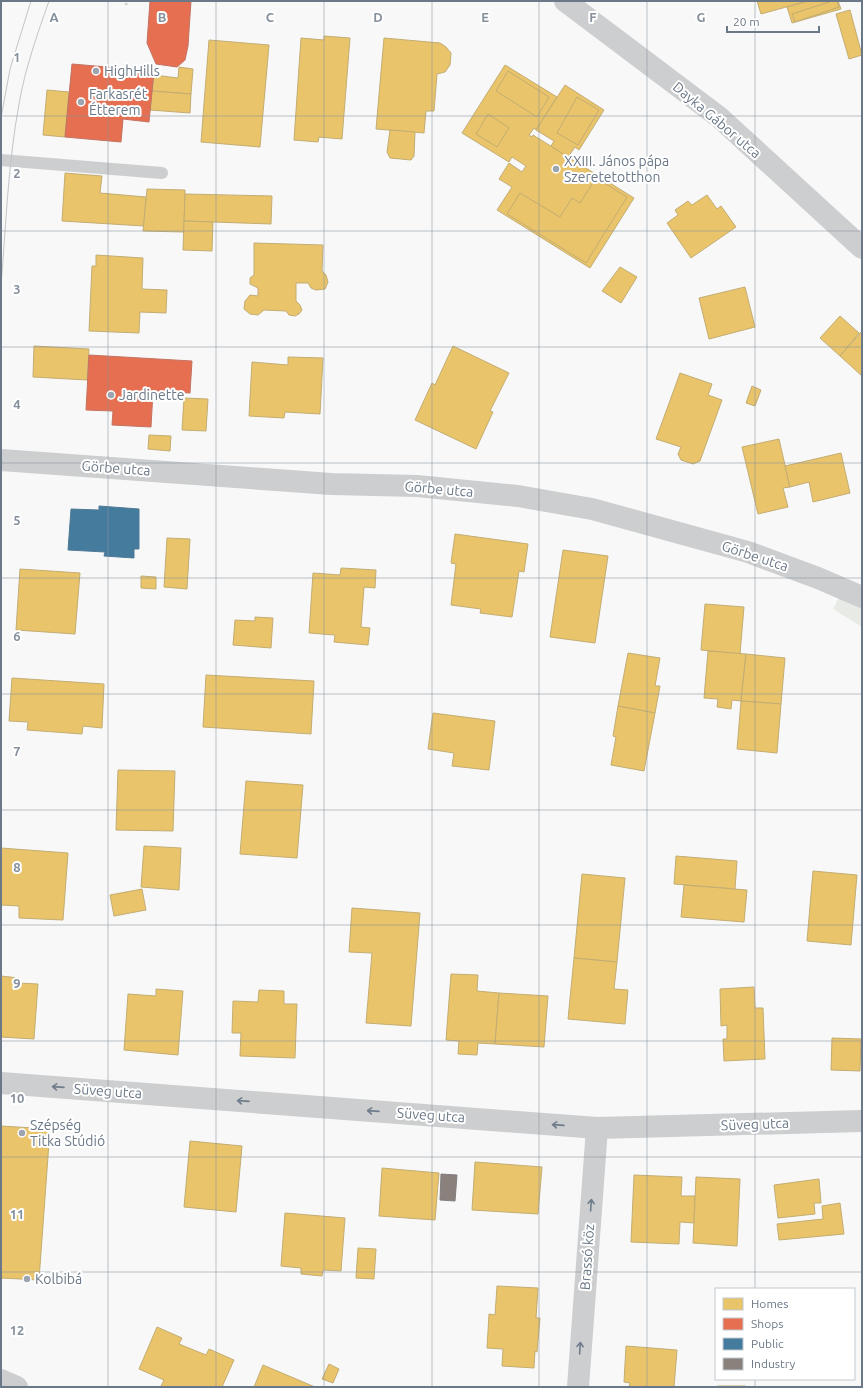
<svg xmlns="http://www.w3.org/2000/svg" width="863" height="1388" font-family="Ubuntu,sans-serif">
	<rect width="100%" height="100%" fill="#f8f8f8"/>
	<polygon fill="#e7eae5" points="840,595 862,604 862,627 833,609"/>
	<g fill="#e9c46a" stroke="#c3ad73">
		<polygon points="757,1 808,1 761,14"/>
		<polygon points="808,1 838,1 841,9 792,23 787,7"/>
		<polygon points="832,1 837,1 839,7 795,22 792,14"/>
		<polygon points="850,10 862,55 849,59 836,14"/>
		<polygon points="324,36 350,38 342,139 319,137 318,142 294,140 301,38 324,40"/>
		<polygon points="384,38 440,43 446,47 451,53 450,65 445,72 437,74 434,111 426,111 424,133 376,129"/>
		<polygon points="209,40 269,45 260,147 201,142"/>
		<polygon points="505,65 557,97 536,130 534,128 529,135 532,137 533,135 634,198 590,268 497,210 512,187 499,179 509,163 522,172 526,166 512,157 509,162 462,133"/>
		<polygon points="179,67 193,69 191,94 152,91 154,75 178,78"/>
		<polygon points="508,71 549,97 537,117 496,91"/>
		<polygon points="565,85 604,110 579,150 575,147 568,157 551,146 554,141 536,130"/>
		<polygon points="47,90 69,92 65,137 43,135"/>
		<polygon points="152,91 191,94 190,113 150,110"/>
		<polygon points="577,97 599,110 578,145 557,133"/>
		<polygon points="488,114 509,128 497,147 476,134"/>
		<polygon points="390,130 415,132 414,156 411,160 390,158 387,152"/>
		<polygon points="65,173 102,176 100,193 146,197 144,226 62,221"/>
		<polygon points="596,178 627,197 586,263 507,214 520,193 560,217 572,198 580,203"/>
		<polygon points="147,189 185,190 184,232 143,231"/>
		<polygon points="185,194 272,196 271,224 184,221"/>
		<polygon points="707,195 717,209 721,206 736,227 691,258 667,223 678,215 675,210 688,201 692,205"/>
		<polygon points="184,221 213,222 212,251 183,250"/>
		<polygon points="254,243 323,245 322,271 326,275 328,282 325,289 316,290 311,288 308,283 296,283 296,301 300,305 302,310 299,314 295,316 289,315 286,311 264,310 258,315 250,314 244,309 245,301 250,295 258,296 258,288 250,284 250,278 254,275"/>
		<polygon points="96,255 143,258 142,289 167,290 166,313 140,312 139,333 89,331 92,266 96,266"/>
		<polygon points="620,267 637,277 621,303 602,291"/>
		<polygon points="745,287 755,327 709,339 699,298"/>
		<polygon points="840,316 859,333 840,356 820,338"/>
		<polygon points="862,331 862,376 840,356"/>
		<polygon points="34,346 89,349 87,380 33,377"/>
		<polygon points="453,346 509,373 490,411 493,412 476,449 415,420 432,383 435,385"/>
		<polygon points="288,357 323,358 320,414 285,412 284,418 249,416 252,362 288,365"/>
		<polygon points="680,373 712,384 708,395 722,400 700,461 693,464 681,460 678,454 681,447 656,439"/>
		<polygon points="752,386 761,390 755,406 746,403"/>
		<polygon points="184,398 208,399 206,431 182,430"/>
		<polygon points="149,435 171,436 170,451 148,449"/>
		<polygon points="779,439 790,487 783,488 788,507 758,514 742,447"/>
		<polygon points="841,453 850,493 813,502 809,482 790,487 785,466"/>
		<polygon points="455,534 528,544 524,572 519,571 512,617 480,613 481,609 451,605 456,564 451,563"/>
		<polygon points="167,538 190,539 187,589 164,587"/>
		<polygon points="563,550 608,556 595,643 550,637"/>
		<polygon points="341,568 376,570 375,588 364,587 361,627 370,628 368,645 334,642 335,635 309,633 313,573 340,575"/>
		<polygon points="20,569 80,573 75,634 16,630"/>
		<polygon points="141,576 156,577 156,589 141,588"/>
		<polygon points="705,604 744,607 740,654 701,650"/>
		<polygon points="255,617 273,618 271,648 233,645 235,620 255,621"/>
		<polygon points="708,651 746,654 741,701 732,700 731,709 717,707 718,699 704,698"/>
		<polygon points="628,653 660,658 655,686 660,686 655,713 618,706"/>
		<polygon points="746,654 785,658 781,704 741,701"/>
		<polygon points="206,675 314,681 311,734 203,727"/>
		<polygon points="12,678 104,684 102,728 83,726 82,734 27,730 28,722 9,721"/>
		<polygon points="741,701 781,704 777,753 737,749"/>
		<polygon points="618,706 655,713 644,771 611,765 616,737 613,736"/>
		<polygon points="433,713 495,721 489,770 452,766 454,753 428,749"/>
		<polygon points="118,770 175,771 173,831 116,830"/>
		<polygon points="246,781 303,785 297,858 240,854"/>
		<polygon points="144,846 181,848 179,890 141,887"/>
		<polygon points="1,848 68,853 63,920 19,918 19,906 1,905"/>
		<polygon points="676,856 737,861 735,889 674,884"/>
		<polygon points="813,871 857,875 851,945 807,941"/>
		<polygon points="582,874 625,878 617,962 574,958"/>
		<polygon points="684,885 747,890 744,922 681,917"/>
		<polygon points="142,889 146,910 114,916 110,895"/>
		<polygon points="352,908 420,913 411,1026 366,1023 372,953 349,952"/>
		<polygon points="574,958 617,962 614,989 628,990 625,1024 568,1019"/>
		<polygon points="451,974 478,975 477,991 499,993 495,1044 478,1043 477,1055 458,1054 459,1041 446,1040"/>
		<polygon points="1,976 19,978 18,983 38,984 34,1039 1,1037"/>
		<polygon points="754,987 755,1008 763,1008 765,1059 724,1061 723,1039 727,1039 727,1025 721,1026 720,989"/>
		<polygon points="156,989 183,991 178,1055 124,1050 128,994 156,996"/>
		<polygon points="259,990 284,991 284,1004 297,1004 295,1058 240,1056 241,1033 232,1033 233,1001 258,1002"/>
		<polygon points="499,993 548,996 544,1047 495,1044"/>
		<polygon points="832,1038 861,1039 860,1071 831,1070"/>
		<polygon points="1,1126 50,1129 39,1280 1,1278"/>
		<polygon points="190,1141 242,1146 236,1212 184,1207"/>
		<polygon points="475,1162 542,1167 538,1214 472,1210"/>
		<polygon points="382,1168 439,1173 435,1220 379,1216"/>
		<polygon points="634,1175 682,1177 681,1196 695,1196 694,1223 680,1222 679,1244 631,1242"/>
		<polygon points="696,1177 740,1179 737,1246 693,1243"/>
		<polygon points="819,1179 821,1203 814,1203 815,1214 778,1218 774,1185"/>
		<polygon points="840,1203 844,1234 779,1240 777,1224 823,1219 822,1206"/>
		<polygon points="285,1213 345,1218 341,1271 323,1270 322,1276 301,1274 301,1268 281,1266"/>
		<polygon points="358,1248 376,1249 374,1279 356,1278"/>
		<polygon points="497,1286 538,1288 536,1318 540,1318 537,1352 535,1351 534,1368 502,1366 503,1349 487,1348 489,1314 495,1315"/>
		<polygon points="157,1327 182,1338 179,1344 206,1355 209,1349 234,1360 222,1387 164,1387 161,1386 164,1380 139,1369"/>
		<polygon points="626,1346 677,1350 674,1387 629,1387 630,1383 624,1382"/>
		<polygon points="329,1364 339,1369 333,1383 322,1379"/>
		<polygon points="263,1365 315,1387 254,1387"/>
		<rect x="718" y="1386" width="27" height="1"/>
	</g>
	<g fill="#e76f51" stroke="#c27261">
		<polygon points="150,1 191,1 188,46 185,60 177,67 156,64 147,43"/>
		<polygon points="72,64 154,71 149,122 123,119 121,142 65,137"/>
		<polygon points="89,355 192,361 190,393 153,391 151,427 112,425 113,411 86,410"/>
	</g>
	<polygon fill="#457b9d" stroke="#507a96" points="99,506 139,509 139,549 134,549 134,558 104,556 105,552 68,550 71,509 99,510"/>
	<polygon fill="#8a817c" stroke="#807e7f" points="441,1174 457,1175 455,1201 440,1200"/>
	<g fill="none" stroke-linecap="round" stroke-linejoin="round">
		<polyline stroke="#cbcccd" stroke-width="2.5" stroke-dasharray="2 2" stroke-linecap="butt" points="126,5 127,1"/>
		<polyline stroke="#cdcecf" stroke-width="12" points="1,160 162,173"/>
		<g stroke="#cdcecf" stroke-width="22">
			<polyline points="565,1 719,117 862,248"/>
			<polyline points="1,460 331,484 417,486 518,496 592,509 748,552 818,578 862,597"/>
			<polyline points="1,1083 597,1128 862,1121"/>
			<polyline points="1,1380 17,1387"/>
			<polyline points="578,1387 597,1128"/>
		</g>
		<g stroke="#c3c4c6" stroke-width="1">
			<polyline points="1,118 10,69 31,1"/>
			<path d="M1,286c5,-61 7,-122 18,-182 6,-35 18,-69 30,-103"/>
		</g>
	</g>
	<defs><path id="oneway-shaft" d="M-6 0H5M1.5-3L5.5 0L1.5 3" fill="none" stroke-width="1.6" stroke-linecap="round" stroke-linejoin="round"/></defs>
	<g stroke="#6f7c8b">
		<use href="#oneway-shaft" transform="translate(58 1087) rotate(-176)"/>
		<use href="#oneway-shaft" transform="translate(243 1101) rotate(-176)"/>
		<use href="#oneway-shaft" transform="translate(373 1111) rotate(-176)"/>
		<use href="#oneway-shaft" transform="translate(558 1125) rotate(-176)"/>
		<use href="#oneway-shaft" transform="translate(591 1205) rotate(-86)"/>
		<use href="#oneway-shaft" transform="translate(580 1348) rotate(-86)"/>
	</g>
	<path fill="none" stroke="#86919d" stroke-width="1" stroke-opacity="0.55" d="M108,1v1386M216,1v1386M324,1v1386M432,1v1386M539,1v1386M647,1v1386M755,1v1288M1,116h861M1,231h861M1,347h861M1,463h861M1,578h861M1,694h861M1,810h861M1,925h861M1,1041h861M1,1157h861M1,1272h861M755,1379v8"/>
	<g fill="#9ca5af" stroke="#fff" stroke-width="1.5">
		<circle cx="96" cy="71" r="4"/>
		<circle cx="81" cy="102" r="4"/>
		<circle cx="556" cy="169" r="4"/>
		<circle cx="111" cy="395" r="4"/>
		<circle cx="22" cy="1133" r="4"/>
		<circle cx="27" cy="1279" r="4"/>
	</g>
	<g text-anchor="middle" stroke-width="4" stroke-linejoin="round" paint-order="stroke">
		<g font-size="14" fill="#6a7887" stroke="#fff" text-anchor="start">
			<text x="104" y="76">HighHills</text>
			<text x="89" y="99">Farkasrét<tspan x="89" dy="16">Étterem</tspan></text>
			<text x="564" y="166">XXIII. János pápa<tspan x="564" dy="16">Szeretetotthon</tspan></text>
			<text x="119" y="400">Jardinette</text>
			<text x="30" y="1130">Szépség<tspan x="30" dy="16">Titka Stúdió</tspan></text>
			<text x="35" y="1284">Kolbibá</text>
		</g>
		<g font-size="14" fill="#6a7887" stroke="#fff">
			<text transform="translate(717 120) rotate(40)" y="5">Dayka Gábor utca</text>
			<text transform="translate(116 468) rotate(4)" y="5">Görbe utca</text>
			<text transform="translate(439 489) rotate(5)" y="5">Görbe utca</text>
			<text transform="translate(755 556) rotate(18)" y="5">Görbe utca</text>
			<text transform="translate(108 1091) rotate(4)" y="5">Süveg utca</text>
			<text transform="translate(431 1115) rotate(4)" y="5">Süveg utca</text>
			<text transform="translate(755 1124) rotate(-2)" y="5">Süveg utca</text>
			<text transform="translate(587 1257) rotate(-86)" y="5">Brassó köz</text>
		</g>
	</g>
	<g font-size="13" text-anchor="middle" font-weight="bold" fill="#86919d" stroke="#fff" stroke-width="4" stroke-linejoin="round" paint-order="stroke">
		<text x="54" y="22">A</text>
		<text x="162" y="22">B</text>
		<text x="270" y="22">C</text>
		<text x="378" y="22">D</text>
		<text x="485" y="22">E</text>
		<text x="593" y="22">F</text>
		<text x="701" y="22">G</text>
		<text x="17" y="62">1</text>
		<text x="17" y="178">2</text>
		<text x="17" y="294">3</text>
		<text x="17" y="409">4</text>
		<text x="17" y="525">5</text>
		<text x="17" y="641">6</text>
		<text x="17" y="756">7</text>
		<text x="17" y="872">8</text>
		<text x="17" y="988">9</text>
		<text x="17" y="1103">10</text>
		<text x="17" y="1219">11</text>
		<text x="17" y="1335">12</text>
	</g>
	<rect width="863" height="1388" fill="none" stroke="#6a7887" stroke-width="4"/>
	<rect x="715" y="1288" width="140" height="92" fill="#ffffff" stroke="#c3c9cf"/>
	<rect x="723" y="1298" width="20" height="12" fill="#e9c46a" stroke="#c3c9cf"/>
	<text x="751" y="1308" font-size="12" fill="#6a7887">Homes</text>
	<rect x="723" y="1318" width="20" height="12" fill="#e76f51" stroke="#c3c9cf"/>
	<text x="751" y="1328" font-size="12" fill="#6a7887">Shops</text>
	<rect x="723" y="1338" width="20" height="12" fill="#457b9d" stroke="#c3c9cf"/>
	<text x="751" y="1348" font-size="12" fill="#6a7887">Public</text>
	<rect x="723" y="1358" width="20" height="12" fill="#8a817c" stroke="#c3c9cf"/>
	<text x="751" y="1368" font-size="12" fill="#6a7887">Industry</text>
	<path d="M727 26v6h92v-6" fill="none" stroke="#6a7887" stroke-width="2"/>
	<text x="733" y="26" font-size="12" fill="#6a7887" stroke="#ffffff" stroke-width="3" paint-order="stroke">20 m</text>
</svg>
